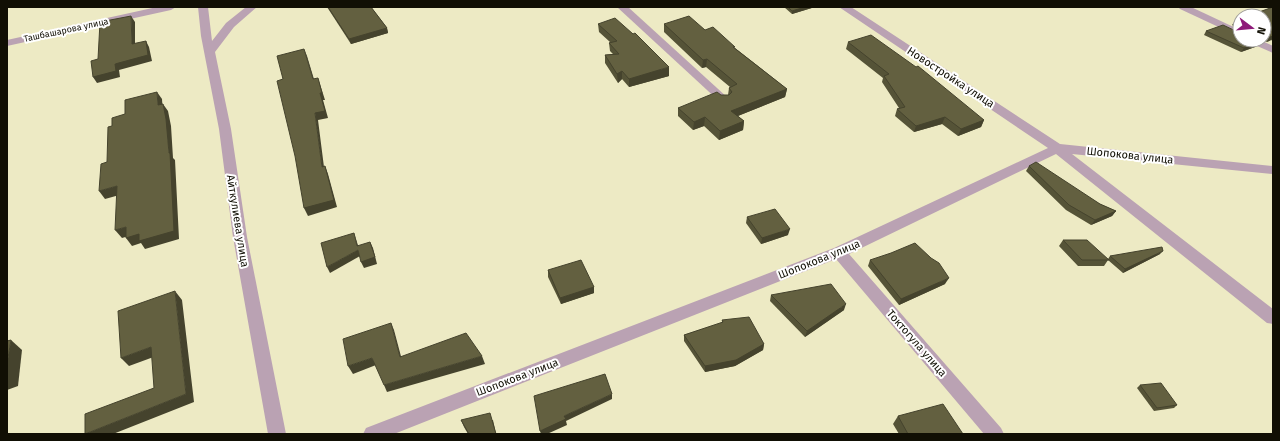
<svg xmlns="http://www.w3.org/2000/svg" width="1280" height="441" font-family="'Fira Sans',sans-serif">
	<rect width="100%" height="100%" fill="#edeac4"/>
	<g fill="none" stroke-linecap="round" stroke-linejoin="round">
		<g fill="#baa2b3" fill-rule="evenodd">
			<polygon points="157,7 176,7 171,10 7,46 7,40"/>
			<polygon points="198,7 208,7 212,41 226,23 246,7 257,7 234,27 215,52 231,129 247,237 286,434 268,434 233,237 219,129 201,36"/>
			<polygon points="617,7 628,7 728,98 730,100 728,102 720,102"/>
			<polygon points="839,7 851,7 1060,144 1273,166 1273,174 1072,154 1273,309 1273,324 1267,323 1056,154 849,254 1001,428 1004,434 984,434 836,259 394,434 363,434 366,428 834,248 1048,148"/>
			<polygon points="1178,7 1191,7 1240,30 1240,37 1180,9"/>
			<polygon points="1247,40 1260,40 1273,46 1273,53 1248,42"/>
		</g>
	</g>
	<g fill="#555337">
		<polygon points="327,7 371,7 387,28 388,33 351,44"/>
		<polygon points="784,7 815,7 792,14"/>
		<polygon points="1273,7 1273,41 1271,40 1267,42 1263,40 1264,40 1264,16"/>
		<polygon points="1240,19 1240,29 1232,25 1235,21"/>
		<polygon points="598,24 669,76 629,87 622,79 618,83 605,63 605,55 613,54 610,51 609,43 610,42 599,32"/>
		<polygon points="664,24 705,30 735,48 787,89 785,97 738,116 744,121 743,130 719,140 704,126 693,130 678,116 678,108 721,95 728,95 729,88 730,87 706,67 702,68 664,32"/>
		<polygon points="1206,31 1240,40 1258,42 1255,47 1241,52 1204,35"/>
		<polygon points="848,42 984,120 981,127 958,136 942,124 914,132 895,116 897,109 899,108 882,82 883,78 846,49"/>
		<polygon points="1029,166 1100,204 1116,211 1112,216 1091,225 1066,210 1026,171"/>
		<polygon points="747,217 788,235 761,244 746,223"/>
		<polygon points="1063,240 1108,259 1110,256 1160,254 1123,273 1108,260 1104,266 1078,266 1059,246"/>
		<polygon points="870,260 945,284 899,305 868,266"/>
		<polygon points="548,270 594,287 594,293 561,304 548,277"/>
		<polygon points="771,295 844,310 805,337 770,301"/>
		<polygon points="722,320 764,344 763,350 735,366 705,372 684,341 684,335 722,323"/>
		<polygon points="1140,385 1177,405 1174,408 1154,411 1137,388"/>
		<polygon points="898,416 963,434 899,434 893,424"/>
		<polygon points="461,420 493,420 496,434 468,434 464,427"/>
	</g>
	<g fill="#45432d">
		<polygon points="805,7 815,7 792,14 792,11"/>
		<polygon points="131,16 135,22 135,50 132,44"/>
		<polygon points="387,28 388,33 351,44 349,39"/>
		<polygon points="1273,36 1273,37 1271,40 1267,42 1270,37"/>
		<polygon points="146,41 149,47 152,61 119,70 120,77 97,83 93,77 115,64"/>
		<polygon points="1258,42 1255,47 1241,52 1244,48"/>
		<polygon points="304,49 307,56 316,86 313,79"/>
		<polygon points="707,59 706,67 702,68 703,60"/>
		<polygon points="669,67 669,76 629,87 629,79"/>
		<polygon points="622,71 622,79 618,83 617,74"/>
		<polygon points="318,78 325,100 323,100 328,118 318,120 325,175 322,167 315,113 320,93"/>
		<polygon points="787,89 785,97 730,119 731,111"/>
		<polygon points="157,92 162,99 163,113 158,105"/>
		<polygon points="163,104 168,111 171,126 173,158 175,160 179,239 145,249 141,243 132,246 126,238 169,153"/>
		<polygon points="705,117 704,126 693,130 694,122"/>
		<polygon points="945,117 942,124 914,132 916,126"/>
		<polygon points="984,120 981,127 958,136 961,129"/>
		<polygon points="744,121 743,130 719,140 720,131"/>
		<polygon points="325,166 328,174 337,207 308,216 304,208"/>
		<polygon points="117,186 123,194 105,199 99,191"/>
		<polygon points="1116,211 1112,216 1091,225 1095,220"/>
		<polygon points="126,227 132,235 122,238 115,230"/>
		<polygon points="790,229 788,235 761,244 762,238"/>
		<polygon points="354,233 356,239 360,252 357,246"/>
		<polygon points="370,242 373,248 377,264 364,268 361,262"/>
		<polygon points="358,250 360,256 330,273 327,267"/>
		<polygon points="1163,251 1160,254 1123,273 1125,269"/>
		<polygon points="949,278 945,284 899,305 901,299"/>
		<polygon points="594,287 594,293 561,304 560,298"/>
		<polygon points="175,291 182,300 194,402 113,434 85,434 186,394"/>
		<polygon points="846,304 844,310 805,337 807,331"/>
		<polygon points="391,323 394,330 403,364 400,357"/>
		<polygon points="11,340 22,350 18,386 7,390 7,364"/>
		<polygon points="764,344 763,350 735,366 705,372 705,366"/>
		<polygon points="151,347 159,355 129,366 121,358"/>
		<polygon points="482,356 485,364 387,392 384,385"/>
		<polygon points="372,358 376,365 353,374 348,366"/>
		<polygon points="612,394 612,399 566,421 567,425 547,434 541,434 540,431 564,416"/>
	</g>
	<g fill="#636040" stroke="#45432d">
		<polygon points="328,7 371,7 387,28 349,39"/>
		<polygon points="788,7 805,7 792,11"/>
		<polygon points="1273,7 1273,36 1270,37 1264,35 1264,16 1248,16"/>
		<polygon points="131,16 132,44 146,41 148,55 115,64 116,71 93,77 91,61 98,59 100,22"/>
		<polygon points="689,16 705,30 713,27 735,47 733,47 787,89 731,111 744,121 720,131 705,117 694,122 678,108 717,92 721,95 729,95 732,92 729,88 737,84 707,59 703,60 664,24"/>
		<polygon points="615,18 633,34 635,33 669,67 629,79 622,71 617,74 605,55 619,54 609,43 617,41 598,24"/>
		<polygon points="1240,19 1240,23 1235,21"/>
		<polygon points="1223,25 1240,33 1240,40 1253,40 1258,42 1244,48 1206,31"/>
		<polygon points="871,35 916,67 918,66 984,120 961,129 945,117 916,126 897,109 905,107 884,76 889,74 848,42"/>
		<polygon points="304,49 313,79 318,78 322,93 320,93 325,111 315,113 322,167 325,166 334,200 304,208 295,156 277,81 283,79 277,56"/>
		<polygon points="157,92 158,105 163,104 166,119 169,153 170,153 174,231 139,241 139,234 126,238 126,227 115,230 117,186 99,191 101,164 107,162 108,127 112,126 112,118 125,114 125,100"/>
		<polygon points="1036,162 1100,204 1116,211 1095,220 1069,205 1029,166"/>
		<polygon points="775,209 790,229 762,238 747,217"/>
		<polygon points="354,233 357,246 370,242 375,257 361,262 358,250 327,267 321,243"/>
		<polygon points="1063,240 1087,240 1109,260 1082,260"/>
		<polygon points="915,243 931,258 939,263 949,278 901,299 870,260 891,253"/>
		<polygon points="1162,247 1163,251 1125,269 1110,256"/>
		<polygon points="581,260 594,287 560,298 548,270"/>
		<polygon points="831,284 846,304 807,331 771,295"/>
		<polygon points="175,291 186,394 85,434 85,414 154,388 151,347 121,358 118,311"/>
		<polygon points="749,317 764,344 736,360 705,366 684,335 723,322 722,320"/>
		<polygon points="391,323 400,357 466,333 482,356 384,385 372,358 348,366 343,339"/>
		<polygon points="11,340 7,364 7,341"/>
		<polygon points="605,374 612,394 564,416 566,419 540,431 534,396"/>
		<polygon points="1161,383 1177,405 1157,408 1140,385"/>
		<polygon points="943,404 963,434 908,434 898,416"/>
		<polygon points="490,413 496,434 469,434 461,420"/>
	</g>
	<g text-anchor="middle" stroke-width="4" stroke-linejoin="round" paint-order="stroke">
		<g font-size="9" fill="#110f04" stroke="#fff">
			<text transform="translate(66 30) rotate(-12)" y="3">Ташбашарова улица</text>
		</g>
		<g font-size="11" fill="#110f04" stroke="#fff">
			<text transform="translate(951 77) rotate(33)" y="4">Новостройка улица</text>
			<text transform="translate(1130 155) rotate(6)" y="4">Шопокова улица</text>
			<text transform="translate(238 221) rotate(81)" y="4">Айткулиева улица</text>
			<text transform="translate(819 259) rotate(-22)" y="4">Шопокова улица</text>
			<text transform="translate(917 343) rotate(49)" y="4">Токтогула улица</text>
			<text transform="translate(517 377) rotate(-21)" y="4">Шопокова улица</text>
		</g>
	</g>
	<rect width="1280" height="441" fill="none" stroke="#110f04" stroke-width="16"/>
	<g transform="translate(1252 28) rotate(106)"><circle r="19" fill="#ffffff" stroke="#a09f9b"/>
	<path d="M0-3L7 15L0 10L-7 15Z" fill="#8e1979"/>
	<text y="-6" font-size="11" font-weight="bold" text-anchor="middle" fill="#110f04">N</text>
	</g>
</svg>
